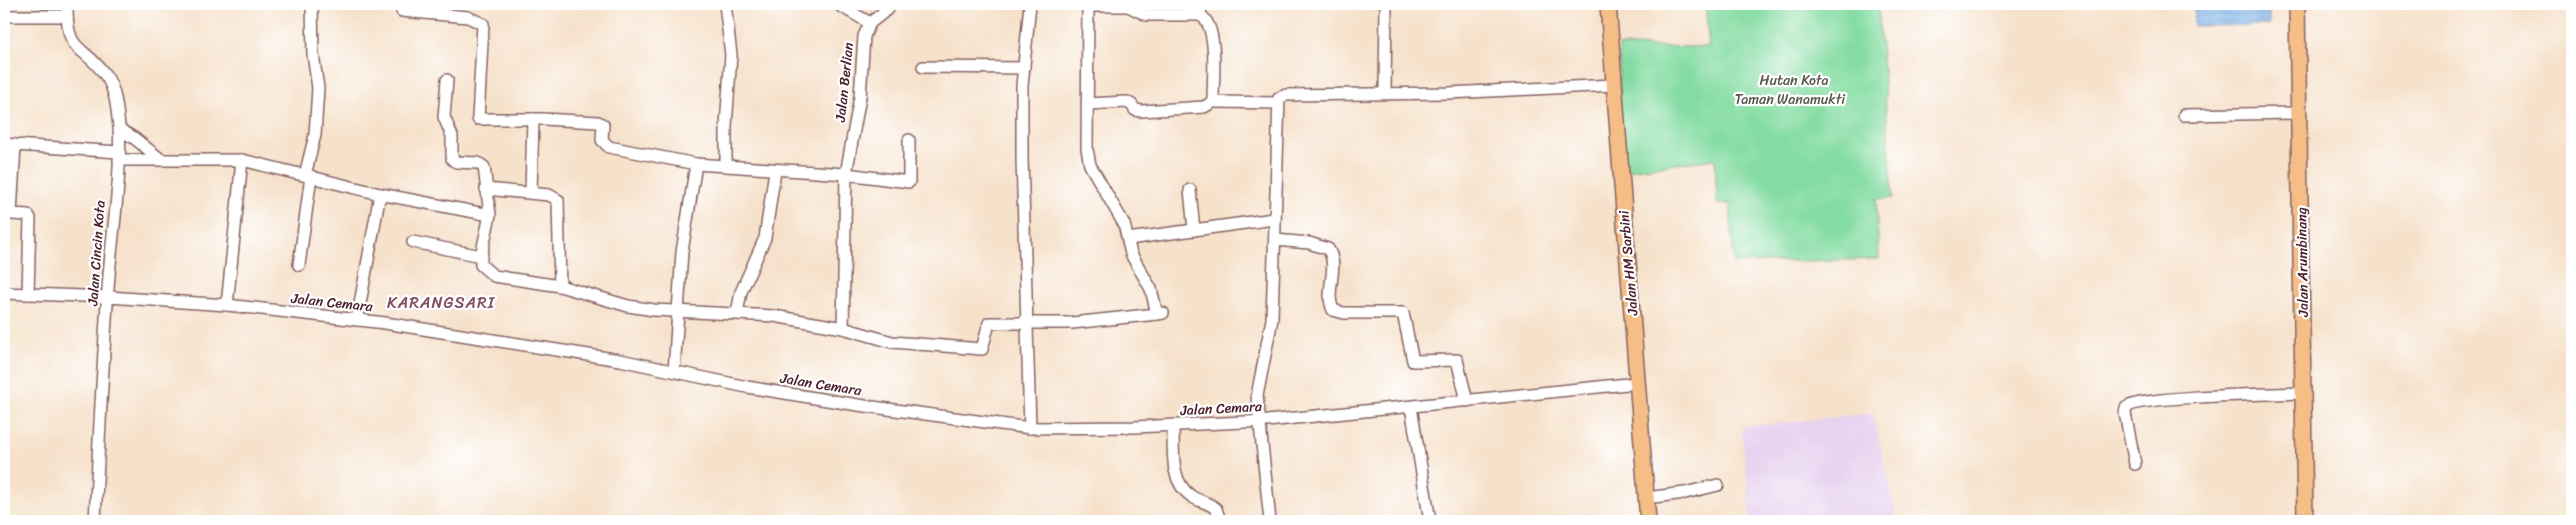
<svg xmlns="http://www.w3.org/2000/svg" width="2576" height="525" font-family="Sriracha,sans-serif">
	<defs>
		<pattern id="water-rules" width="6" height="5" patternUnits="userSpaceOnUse" patternTransform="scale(1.25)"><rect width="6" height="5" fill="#7cb4ec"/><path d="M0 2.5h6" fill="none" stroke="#6892bf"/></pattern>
	</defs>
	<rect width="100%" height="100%" fill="#fff"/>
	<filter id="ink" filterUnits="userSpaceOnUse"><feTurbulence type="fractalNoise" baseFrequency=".02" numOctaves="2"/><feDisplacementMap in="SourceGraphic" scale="10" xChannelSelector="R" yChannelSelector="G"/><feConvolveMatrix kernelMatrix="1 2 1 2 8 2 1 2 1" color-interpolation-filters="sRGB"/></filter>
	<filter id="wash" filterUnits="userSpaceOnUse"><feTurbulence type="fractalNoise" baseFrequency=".0096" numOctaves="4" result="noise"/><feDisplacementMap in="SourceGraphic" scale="20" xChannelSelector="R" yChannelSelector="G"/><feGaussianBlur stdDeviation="1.12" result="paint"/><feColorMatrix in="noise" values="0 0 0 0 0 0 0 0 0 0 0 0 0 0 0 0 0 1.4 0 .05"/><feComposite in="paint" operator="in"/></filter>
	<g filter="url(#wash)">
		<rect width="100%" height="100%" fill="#f6e1ca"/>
		<polygon fill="#e7d2ef" points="1873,413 1896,515 1876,521 1751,521 1741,427"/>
		<polygon fill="#83dca1" stroke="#667e66" points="1705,4 1878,4 1893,198 1876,199 1879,259 1734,263 1730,204 1717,204 1715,159 1620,171 1619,46 1709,47"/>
		<polygon fill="url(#water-rules)" stroke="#636a8c" points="2194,4 2269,4 2269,25 2194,26"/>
	</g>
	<g filter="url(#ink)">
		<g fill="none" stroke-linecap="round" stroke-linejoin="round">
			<g stroke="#866363" stroke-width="14">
				<g id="minor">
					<path d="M67,4c-1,52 15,38 39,72 10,14 11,34 13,51 3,46 -6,101 -10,148 -6,82 -10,164 -14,246"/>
					<polyline points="400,4 402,11 468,17 483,24 478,119 543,119 598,122 603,125 602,140 609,147 696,164 846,174 909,182 909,140"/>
					<polyline points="725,4 731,55 726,126 726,165"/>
					<polyline points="837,4 870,23"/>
					<polyline points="1030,4 1022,86 1022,158 1030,428"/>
					<polyline points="1088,4 1087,149 1090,165 1124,224 1131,254 1151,289 1157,314 1163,313"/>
					<path d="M1201,4l-1,11c19,11 13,63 13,83l3,4 62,1"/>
					<polyline points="1088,6 1128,6 1147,15 1200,15"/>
					<polyline points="4,16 67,16"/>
					<polyline points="923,67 1024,68"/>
					<polyline points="447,80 444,117 452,136 452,159 456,162 478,163 484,167 490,215 481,256 481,265 494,276 560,286 628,306 654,310 774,316 843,328 892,342 982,349 989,323 1072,323 1157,314"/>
					<polyline points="1385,93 1386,4"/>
					<polyline points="1087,104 1127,102 1132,105 1135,110 1141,111 1204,107 1215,101"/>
					<polyline points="2184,115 2300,113"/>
					<polyline points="119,129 134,138 159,158"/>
					<polyline points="4,144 15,145 11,214 28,215 30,218 28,294"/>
					<polyline points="15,145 119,152"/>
					<polyline points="119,160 242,160 380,194 490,215"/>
					<polyline points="305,175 315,135 318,88 313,54 312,4"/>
					<polyline points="486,189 549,195 558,200 560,286"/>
					<polyline points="1190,190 1194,230"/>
					<polyline points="531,193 533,119"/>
					<polyline points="1128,239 1274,219"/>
					<path d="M1275,240l34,3 19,6c12,18 -4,42 5,61l11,3h59l10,48 44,-1 10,41"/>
					<polyline points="413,242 481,256"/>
					<polyline points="299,265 311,176"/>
					<polyline points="4,293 108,297 227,305 385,323 620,360 747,387 858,405 1030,428 1134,427 1267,421 1637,383"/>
					<polyline points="227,305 242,160"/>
					<polyline points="737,313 741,292 765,238 775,171"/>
					<polyline points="357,320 380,194"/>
					<polyline points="843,328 846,174 860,97 864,36 870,23 889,8 889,4"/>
					<polyline points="674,371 682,252 696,164"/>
					<polyline points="1411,407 1430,521"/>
					<path d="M1173,426c1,24 -4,55 18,70 8,6 18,6 25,13l4,12"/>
					<path d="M2135,464l-10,-51 1,-5c10,-12 154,-14 179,-15"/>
					<polyline points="1646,498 1685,493 1718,485"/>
					<polyline points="1270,521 1257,396 1272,319 1279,98 1286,95 1448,93 1614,85"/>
				</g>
			</g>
			<g stroke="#866363" stroke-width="18">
				<g id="major">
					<polyline points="1608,4 1648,521"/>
					<polyline points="2297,4 2305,521"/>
				</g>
			</g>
			<use href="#minor" stroke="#fff" stroke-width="11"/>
			<use href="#major" stroke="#f6be87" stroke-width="15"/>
		</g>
	</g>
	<g text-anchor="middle" stroke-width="4.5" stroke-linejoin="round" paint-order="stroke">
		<g font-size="14" fill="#5b584e" stroke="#fff">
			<text x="1794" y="85">Hutan Kota</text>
			<text x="1790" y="104">Taman Wanamukti</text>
		</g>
		<g font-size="14" fill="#4a1f2b" stroke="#fff">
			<text transform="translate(844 82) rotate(-84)" y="5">Jalan Berlian</text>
			<text transform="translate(96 253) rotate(-86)" y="5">Jalan Cincin Kota</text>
			<text transform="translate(2302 262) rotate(-91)" y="5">Jalan Arumbinang</text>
			<text transform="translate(1628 263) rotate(-95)" y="5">Jalan HM Sarbini</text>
			<text transform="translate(332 302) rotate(6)" y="5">Jalan Cemara</text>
			<text transform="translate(821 384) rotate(9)" y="5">Jalan Cemara</text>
			<text transform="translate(1221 408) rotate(-3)" y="5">Jalan Cemara</text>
		</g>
		<g font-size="16" letter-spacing="1" fill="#824f61" stroke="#fff">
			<text x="441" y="308">KARANGSARI</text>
		</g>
	</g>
	<rect width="2576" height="525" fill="none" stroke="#fff" stroke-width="20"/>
</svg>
